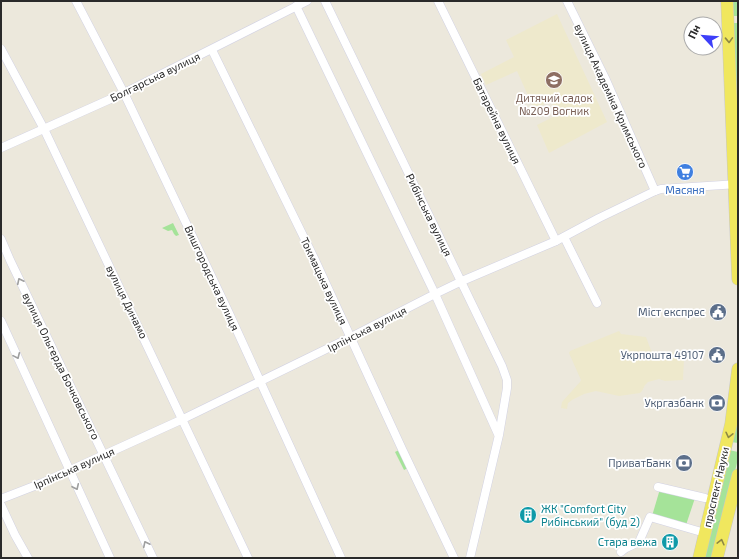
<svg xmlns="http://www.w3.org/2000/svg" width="739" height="559" font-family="'Exo 2',sans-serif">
	<rect width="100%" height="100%" fill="#ece8dc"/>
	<g fill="#eee9cc">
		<polygon points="557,14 607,122 549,153 537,125 557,115 551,101 534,109 517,71 486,85 481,74 514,57 506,40"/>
		<polygon points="619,331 621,334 646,337 652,353 670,352 680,354 684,358 683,380 665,381 659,379 648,382 645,385 642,391 640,393 619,396 596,391 584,394 572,400 568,403 567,409 561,408 562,402 580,382 581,380 569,353 570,351"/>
	</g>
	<g fill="#a5e399">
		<polygon points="731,1 738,1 738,16 732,16"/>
		<polygon points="732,23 738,23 738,172"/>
		<polygon points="173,223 179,235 176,236 174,234 172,230 168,231 162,228"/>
		<polygon points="738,408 738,443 731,442"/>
		<polygon points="399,450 408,468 404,470 395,452"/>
		<polygon points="729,450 738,452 738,459 713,558 703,558"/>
		<polygon points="660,489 695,498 686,525 652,516"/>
	</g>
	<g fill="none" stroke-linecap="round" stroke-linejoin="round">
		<g stroke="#d2d2e3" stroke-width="9">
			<g id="street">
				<polyline points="76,1 124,93 228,311 341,558"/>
				<polyline points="325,1 502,366 507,380 507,388 499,435 470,558"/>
				<polyline points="438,1 556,241"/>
				<polyline points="567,1 606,80 655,191"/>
				<polyline points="296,6 435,294 498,434"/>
				<polyline points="1,49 44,129 248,558"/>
				<polyline points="212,50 314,258 402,449 454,558"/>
				<polyline points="1,148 124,93 307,1"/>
				<polyline points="564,237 597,303"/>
				<polyline points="1,239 10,260 153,558"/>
				<polyline points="1,321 110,558"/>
				<polyline points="658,487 705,498"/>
				<polyline points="1,499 42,483 183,419 351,337 435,294 462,281 556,241 599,218 655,191 661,189 738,184"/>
				<polyline points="1,505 15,535 28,558"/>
				<polyline points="621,552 626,548 639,542 650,517 705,533"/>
			</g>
		</g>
		<g stroke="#c8c8c8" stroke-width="13">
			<g id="primary">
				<polyline points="727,1 738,279"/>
				<polyline points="699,558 731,424 738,369"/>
				<polyline points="717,558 738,475"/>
			</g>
		</g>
		<use href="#street" stroke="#fff" stroke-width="8"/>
		<use href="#primary" stroke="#f0e75e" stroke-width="12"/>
	</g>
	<defs><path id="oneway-chevron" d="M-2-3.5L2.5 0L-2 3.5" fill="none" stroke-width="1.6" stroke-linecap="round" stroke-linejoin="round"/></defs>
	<g stroke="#8d8844">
		<use href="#oneway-chevron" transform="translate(729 40) rotate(88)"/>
		<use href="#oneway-chevron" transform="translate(729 435) rotate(103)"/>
		<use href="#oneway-chevron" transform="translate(721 542) rotate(-76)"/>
	</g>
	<g stroke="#9f9f9f">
		<use href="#oneway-chevron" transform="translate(20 281) rotate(-116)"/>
		<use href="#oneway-chevron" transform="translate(17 356) rotate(66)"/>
		<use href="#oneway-chevron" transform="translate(76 487) rotate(65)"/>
		<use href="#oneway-chevron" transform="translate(146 544) rotate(-116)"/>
	</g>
	<defs>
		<g id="school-disc" transform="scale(0.9)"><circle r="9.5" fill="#8d6e63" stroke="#fff"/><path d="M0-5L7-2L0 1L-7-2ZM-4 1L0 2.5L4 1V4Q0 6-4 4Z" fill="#fff"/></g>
		<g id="supermarket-disc" transform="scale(0.9)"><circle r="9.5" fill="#3f7fe0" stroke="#fff"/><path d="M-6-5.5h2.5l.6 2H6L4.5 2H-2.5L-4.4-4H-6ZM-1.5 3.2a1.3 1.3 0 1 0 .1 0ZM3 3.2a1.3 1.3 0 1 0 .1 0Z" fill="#fff"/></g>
		<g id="civic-disc" transform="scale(0.9)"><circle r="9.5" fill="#5c6f8a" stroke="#fff"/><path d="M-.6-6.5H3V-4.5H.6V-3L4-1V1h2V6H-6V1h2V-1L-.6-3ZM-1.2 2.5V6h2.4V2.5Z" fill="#fff"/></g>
		<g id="bank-disc" transform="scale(0.9)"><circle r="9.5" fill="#5c6f8a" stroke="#fff"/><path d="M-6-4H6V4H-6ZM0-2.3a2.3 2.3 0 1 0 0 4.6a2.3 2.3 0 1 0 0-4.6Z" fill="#fff"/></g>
		<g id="building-disc" transform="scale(0.9)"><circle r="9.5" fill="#0f9aa8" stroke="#fff"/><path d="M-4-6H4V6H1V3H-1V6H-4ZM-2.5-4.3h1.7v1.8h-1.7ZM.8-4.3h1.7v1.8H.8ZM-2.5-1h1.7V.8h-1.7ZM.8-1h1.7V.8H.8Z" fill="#fff"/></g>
	</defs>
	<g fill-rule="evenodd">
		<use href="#school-disc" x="554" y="80"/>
		<use href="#supermarket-disc" x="685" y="172"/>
		<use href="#civic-disc" x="718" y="312"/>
		<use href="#civic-disc" x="717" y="355"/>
		<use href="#bank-disc" x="717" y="403"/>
		<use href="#bank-disc" x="684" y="463"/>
		<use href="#building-disc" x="528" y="515"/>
		<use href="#building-disc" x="670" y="542"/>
	</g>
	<g text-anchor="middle" stroke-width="3.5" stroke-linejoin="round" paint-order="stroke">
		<g font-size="11" fill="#2a2a2a" stroke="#fff">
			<text transform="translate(155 77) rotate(-26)" y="4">Болгарська вулиця</text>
			<text transform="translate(611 96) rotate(65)" y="4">вулиця Академіка Кримського</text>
			<text transform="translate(497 121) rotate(64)" y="4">Батарейна вулиця</text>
			<text transform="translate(429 215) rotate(64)" y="4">Рибінська вулиця</text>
			<text transform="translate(212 278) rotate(65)" y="4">Вишгородська вулиця</text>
			<text transform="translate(324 281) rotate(65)" y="4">Токмацька вулиця</text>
			<text transform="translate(127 302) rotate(64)" y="4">вулиця Динамо</text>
			<text transform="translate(367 329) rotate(-27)" y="4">Ірпінська вулиця</text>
			<text transform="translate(61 366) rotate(64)" y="4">вулиця Ольгерда Бочковського</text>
			<text transform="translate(74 468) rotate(-24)" y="4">Ірпінська вулиця</text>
			<text transform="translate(716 487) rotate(-77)" y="4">проспект Науки</text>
		</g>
		<g font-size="11" fill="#785e54" stroke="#fff">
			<text x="554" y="102">Дитячий садок<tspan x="554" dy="13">№209 Вогник</tspan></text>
		</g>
		<g font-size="11" fill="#366cbe" stroke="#fff">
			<text x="685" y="194">Масяня</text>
		</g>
		<g font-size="11" fill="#4e5e75" stroke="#fff" text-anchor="end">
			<text x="705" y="316">Міст експрес</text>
			<text x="704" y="359">Укрпошта 49107</text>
			<text x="704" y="407">Укргазбанк</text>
			<text x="671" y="467">ПриватБанк</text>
		</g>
		<g font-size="11" fill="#0d838f" stroke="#fff" text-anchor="start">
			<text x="541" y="513">ЖК "Comfort City<tspan x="541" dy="13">Рибінський" (буд 2)</tspan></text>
			<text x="657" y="546" text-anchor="end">Стара вежа</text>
		</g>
	</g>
	<rect width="739" height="559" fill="none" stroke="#2a2a2a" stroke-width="4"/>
	<g transform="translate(703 36) rotate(296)"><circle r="19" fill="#ffffff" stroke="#aaaaaa"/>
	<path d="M0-3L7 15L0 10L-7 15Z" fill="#3d3ff9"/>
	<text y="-6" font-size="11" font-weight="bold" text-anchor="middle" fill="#2a2a2a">Пн</text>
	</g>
</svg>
